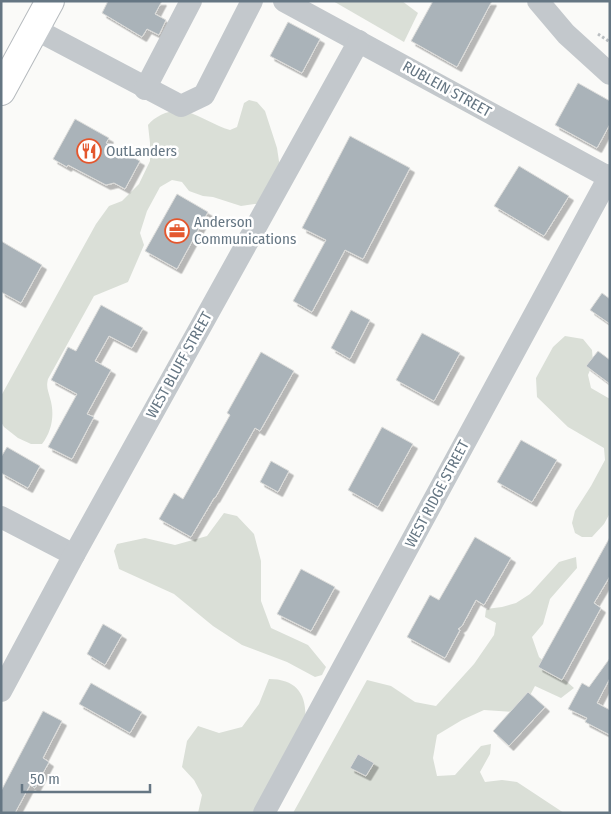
<svg xmlns="http://www.w3.org/2000/svg" width="611" height="814" font-family="'Fira Sans Condensed',sans-serif">
	<defs>
		<filter id="shadow"><feDropShadow dx="4.5" dy="4.5" stdDeviation="0" flood-color="#0004"/></filter>
	</defs>
	<rect width="100%" height="100%" fill="#fafaf8"/>
	<g fill="#dadfd7">
		<polygon points="333,1 402,1 418,13 404,42"/>
		<path d="M249,100l8,2 8,9 12,37 3,20 -18,35 -21,3 -28,-9 -10,-1 -14,-5 -7,-9 -10,-2 -12,7 -13,24 -7,22 4,12 -16,37 -34,14 -46,83c-2,8 0,11 2,19 5,16 2,33 -8,46h-11l-13,-6 -14,-11 -3,-5v-26l95,-172 13,-18 13,-5 17,-17 11,-23v-18l-2,-18c8,-10 25,-17 39,-13 15,4 28,14 43,18l7,-3 7,-24z"/>
		<polygon points="565,336 583,339 592,350 593,363 588,375 591,388 610,399 610,513 604,524 592,537 582,537 575,533 572,523 575,511 591,486 605,460 604,448 568,427 537,397 536,378 553,347"/>
		<polygon points="224,513 237,516 254,534 261,561 261,601 271,628 308,645 326,667 322,675 315,677 287,662 242,645 213,626 174,594 119,569 114,551 117,544 145,538 175,545 207,536"/>
		<polygon points="576,557 577,568 550,599 543,624 532,637 539,657 574,688 561,698 535,686 526,703 514,712 484,710 462,720 437,735 433,758 437,776 455,775 481,746 491,744 490,754 480,772 485,782 502,780 517,782 564,813 293,813 367,680 391,686 415,702 436,706 474,664 494,635 496,623 485,617 486,609 502,607 516,603 530,594 559,562"/>
		<path d="M269,679c29,0 39,17 36,45l-48,89h-59l4,-18 -8,-15 -12,-13 5,-26 11,-15 21,7 23,-6 17,-23z"/>
	</g>
	<g fill="#aab3b9" stroke="#dcdcda" filter="url(#shadow)">
		<polygon points="108,1 162,1 155,14 166,20 159,35 147,29 142,37 102,13"/>
		<polygon points="433,1 492,1 457,67 411,41"/>
		<polygon points="288,22 320,39 302,73 270,56"/>
		<polygon points="578,83 610,101 610,124 597,148 555,125"/>
		<polygon points="75,119 109,138 106,143 140,161 125,189 114,183 106,185 68,165 67,167 53,159"/>
		<polygon points="350,136 410,168 363,259 345,250 312,312 293,301 326,240 302,228"/>
		<polygon points="519,166 569,196 544,236 494,206"/>
		<polygon points="177,194 208,212 177,269 145,251"/>
		<polygon points="1,241 42,265 21,303 1,292"/>
		<polygon points="602,293 610,299 610,324 590,310"/>
		<polygon points="101,305 143,328 132,348 109,336 95,361 111,370 87,414 94,417 72,459 48,447 77,394 51,380 68,347 76,351"/>
		<polygon points="351,310 370,320 350,359 331,348"/>
		<polygon points="422,333 460,353 434,401 396,380"/>
		<polygon points="598,351 610,360 610,384 586,366"/>
		<polygon points="261,352 294,371 260,431 255,428 215,498 214,498 191,537 159,519 174,493 183,499 230,415 227,413"/>
		<polygon points="382,427 413,444 378,507 348,490"/>
		<polygon points="521,440 557,460 532,502 497,482"/>
		<polygon points="7,447 40,466 28,488 1,473 1,457"/>
		<polygon points="271,461 289,471 278,492 260,482"/>
		<polygon points="475,537 511,558 484,605 476,600 462,626 458,629 460,630 445,658 407,637 430,595 439,600"/>
		<polygon points="610,537 610,576 594,603 601,608 562,680 538,667"/>
		<polygon points="301,569 335,587 311,631 277,614"/>
		<polygon points="103,624 122,635 105,665 87,654"/>
		<polygon points="610,658 610,678 597,703 610,710 610,735 585,722 587,718 568,709 582,683 589,687"/>
		<polygon points="91,683 142,712 130,733 79,704"/>
		<polygon points="528,692 545,707 509,746 493,731"/>
		<polygon points="43,711 62,721 43,758 49,762 35,788 30,785 15,813 1,813 1,791"/>
		<polygon points="358,754 374,763 366,776 350,768"/>
	</g>
	<g fill="none" stroke-linecap="round" stroke-linejoin="round">
		<g stroke="#b5babe" stroke-width="30">
			<polyline id="major" points="1,91 50,1"/>
		</g>
		<polyline stroke="#bbbfc2" stroke-width="3" stroke-dasharray="2.5 2.5" stroke-linecap="butt" points="598,34 610,42"/>
		<g stroke="#c3c8cc" stroke-width="22">
			<polyline points="284,1 610,178"/>
			<polyline points="538,1 566,34 610,74"/>
			<polyline points="35,29 181,106 204,95 252,1"/>
			<polyline points="145,89 191,1"/>
			<polyline points="1,517 74,555"/>
			<polyline points="1,691 74,555 359,41"/>
			<polyline points="264,813 610,175"/>
		</g>
		<use href="#major" stroke="#fff" stroke-width="28"/>
	</g>
	<defs>
		<g id="restaurant-ring" transform="scale(1.25)"><circle r="9.5" fill="#fff" stroke="#e4572e" stroke-width="1.5"/><path d="M-5-6h1v4h1v-4h1v4h1v-4h1v5L-1.5 .5V6h-2V.5L-5-1ZM5-6V6H3V1.5H1.5Q1.5-4 5-6Z" fill="#e4572e"/></g>
		<g id="office-ring" transform="scale(1.25)"><circle r="9.5" fill="#fff" stroke="#e4572e" stroke-width="1.5"/><path d="M-6-3h4V-5.5h4V-3h4V5H-6ZM-1-4.5V-3h2v-1.5ZM-6 0V1H6V0Z" fill="#e4572e"/></g>
	</defs>
	<g fill-rule="evenodd">
		<use href="#restaurant-ring" x="89" y="151"/>
		<use href="#office-ring" x="177" y="231"/>
	</g>
	<g text-anchor="middle" stroke-width="5" stroke-linejoin="round" paint-order="stroke">
		<g font-size="15" fill="#657683" stroke="#fff">
			<text transform="translate(447 89) rotate(29)" y="5">RUBLEIN STREET</text>
			<text transform="translate(179 365) rotate(-61)" y="5">WEST BLUFF STREET</text>
			<text transform="translate(437 494) rotate(-62)" y="5">WEST RIDGE STREET</text>
		</g>
		<g font-size="15" fill="#657683" stroke="#fff" text-anchor="start">
			<text x="106" y="156">OutLanders</text>
			<text x="194" y="227">Anderson<tspan x="194" dy="17">Communications</tspan></text>
		</g>
	</g>
	<rect width="611" height="814" fill="none" stroke="#657683" stroke-width="5"/>
	<path d="M22 784v8h128v-8" fill="none" stroke="#657683" stroke-width="2.5"/>
	<text x="30" y="784" font-size="15" fill="#657683" stroke="#ffffff" stroke-width="4" paint-order="stroke">50 m</text>
</svg>
